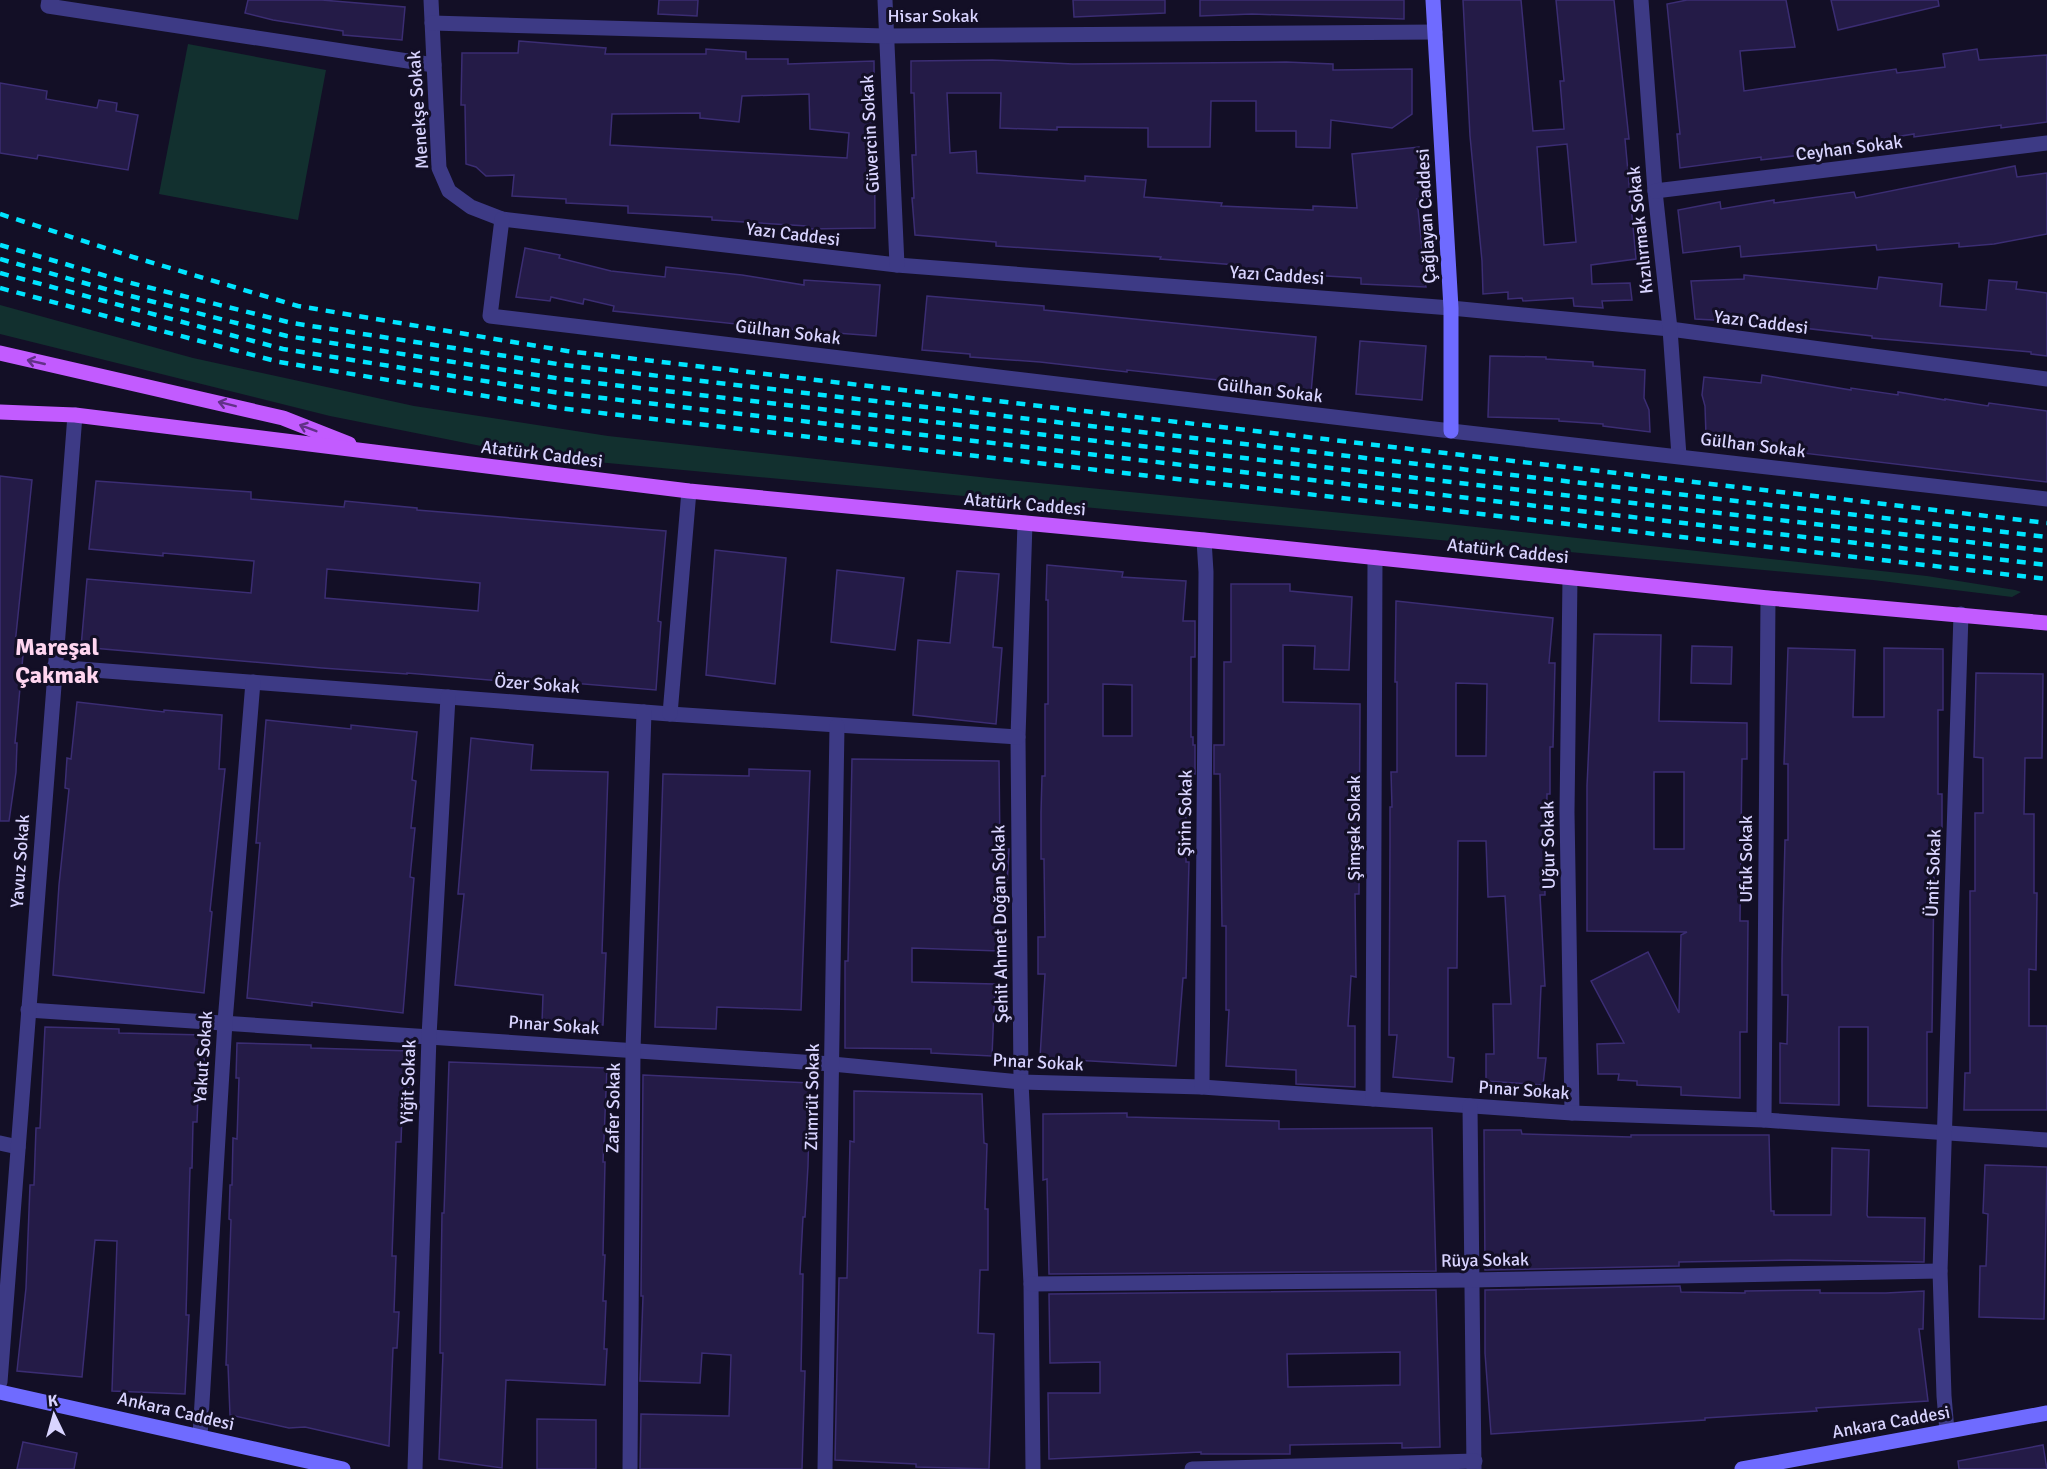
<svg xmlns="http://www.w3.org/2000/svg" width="2047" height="1469" font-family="Signika,sans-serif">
	<rect width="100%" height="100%" fill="#130f26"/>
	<g fill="#12302f">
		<polygon points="188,44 326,70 298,220 159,194"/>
		<polygon points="0,305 193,358 414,406 608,436 998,479 1393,518 1927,576 2015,590 2021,592 2012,597 1873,580 1645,559 532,456 330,416 0,334"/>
	</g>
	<g fill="#241b47" stroke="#3b2d73" stroke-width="1.5" fill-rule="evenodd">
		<polygon points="248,0 322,0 405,7 402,40 343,35 343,31 273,20 245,13"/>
		<polygon points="659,0 698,0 697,16 658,14"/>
		<polygon points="1073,0 1165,0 1165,13 1074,17"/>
		<polygon points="1200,0 1404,0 1404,19 1252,14 1200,16"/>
		<path d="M1463,0h58l12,131 31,-2 -4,-48h4l-8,-81h58l15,139h-4l11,120 -45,6 1,19 38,-1 2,17 -30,1 1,7 -29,-2 -1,-8 -50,3 -1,-3 -14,1v-7l-25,2 -1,-33 -12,-125zM1567,144l9,98 -32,3 -7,-98z"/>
		<polygon points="1687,0 1786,0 1795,47 1740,51 1744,91 1896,69 1897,73 1945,67 1943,54 1977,49 1979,60 2047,55 2047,122 2001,128 2001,125 1914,137 1914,134 1833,147 1833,151 1761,160 1761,157 1680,168 1677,134 1680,134 1667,4"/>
		<polygon points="1831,0 1938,0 1939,6 1838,30"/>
		<path d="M519,41l87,7 -1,6h101v-5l40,3v7h42v5l86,-3 1,167 -68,1v-3l-95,-6v-3l-84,-4v-7l-62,-3v-4l-54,-3 2,-21 -28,1 -10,-9 -10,-3 -1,-59h-4l1,-52h56zM809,94l1,35 39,4 -2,25 -237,-13 2,-31 88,-1v5l39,4 3,-26z"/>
		<polygon points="992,60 1073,64 1286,62 1333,64 1333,70 1412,69 1412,114 1392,128 1331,120 1330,148 1296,147 1296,131 1256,131 1256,101 1211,101 1210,147 1148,147 1148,128 1057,127 1057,130 1000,128 1001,93 947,93 950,153 976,151 977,173 1085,181 1085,176 1146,180 1144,197 1222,203 1221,206 1313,210 1313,206 1357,208 1352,154 1419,147 1424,199 1417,199 1426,287 1361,284 1361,278 1309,275 1309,273 1237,270 1237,265 1160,259 1161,257 996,246 996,242 915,235 912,198 914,198 912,155 916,155 914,93 911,93 911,61"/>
		<polygon points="0,83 47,91 46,99 97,108 99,100 117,103 116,111 138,115 128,170 38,155 37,159 0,153"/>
		<polygon points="2015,166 2017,177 2047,173 2047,234 1994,244 1959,247 1959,243 1877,250 1876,245 1741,257 1740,246 1683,253 1678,210 1720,202 1721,209 1774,200 1774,203 1854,192 1856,198"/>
		<polygon points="525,248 560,255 559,258 611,271 665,277 666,267 742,275 804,285 804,280 880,285 876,336 796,330 736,322 736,324 613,311 614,306 584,299 583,304 551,297 550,301 516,297"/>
		<polygon points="1744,275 1877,289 1879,277 1942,284 1940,306 1986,310 1989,280 2017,282 2016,289 2047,293 2047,356 2031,354 2031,352 1872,338 1872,336 1751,322 1695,319 1691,281 1744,279"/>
		<polygon points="927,296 1044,306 1044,310 1316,337 1311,393 1244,387 1245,383 1127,370 1127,372 1040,362 970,357 970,354 922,350"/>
		<polygon points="1360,341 1426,346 1422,400 1356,394"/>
		<polygon points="1490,356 1546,357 1546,359 1593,362 1593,366 1645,370 1644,398 1649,410 1650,432 1603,426 1603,424 1559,421 1559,419 1488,417"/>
		<polygon points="1762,375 1851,390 1851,388 1898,395 1898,392 1945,400 1945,399 1988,406 1989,403 2047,411 2047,482 1794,452 1795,450 1706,436 1705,406 1702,395 1704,377 1761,383"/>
		<polygon points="0,476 32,480 14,654 23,655 15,743 17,743 16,772 9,821 0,821"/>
		<path d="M96,481l155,11v7l93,8 1,-6 72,7v2l249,21 -8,90 3,1 -5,68 -84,-7v4l-165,-14v1l-85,-6 -241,-21 6,-68 164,14 3,-32 -91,-8v3l-74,-7zM327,569l153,14 -2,28 -153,-13z"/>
		<polygon points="715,550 786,558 775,684 706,675"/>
		<path d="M1047,565l76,7 -1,5 64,4 -3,40h12v36h-4v80h2v8h2v29h-9v88h3l-3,116h-3l-7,88 -136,-8 5,-84h-7v-37h7l-1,-78h-3v-46l1,-37h3v-72h3v-104h-2zM1103,684l29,1v51h-29z"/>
		<polygon points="837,570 904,578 895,650 831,642"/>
		<polygon points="957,571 999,574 993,647 1002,648 996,724 913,715 918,640 950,643"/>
		<polygon points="1231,584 1290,584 1290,591 1352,597 1349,670 1314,669 1315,646 1283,645 1283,702 1360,704 1359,894 1355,894 1356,977 1351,976 1348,1026 1355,1026 1355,1087 1296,1084 1296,1070 1226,1066 1229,1010 1226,1010 1226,926 1222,926 1220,774 1214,774 1214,745 1224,745 1224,662 1231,662"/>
		<path d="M1396,601l157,17 -4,45h6l-2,84h-3v47h-3l-1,48h-2l1,53h-5l5,91h-4l-3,72h8l-3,27 -57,-4v-27h8l-1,-50h18l-6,-108 -17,1 -2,-56h-28l-1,127h-9v89l6,1 -2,24 -59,-5 4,-42h-8l1,-191v-37h2l-1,-35h6v-90h-2zM1456,683l31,1 -1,72h-30z"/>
		<path d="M1594,634l67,1 -2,86 88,2v36h-5l-2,162h8l-1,111h-7v66l-59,-3v-8l-44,-2v-4l-19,-1 1,-6h-21l-1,-30 27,-1 -33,-62 57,-29 31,61 2,-78 6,-3 -100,-1v-145zM1654,772h30v77h-30z"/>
		<polygon points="1692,646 1732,647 1731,684 1691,683"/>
		<polygon points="1788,648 1855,650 1853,717 1884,717 1884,648 1943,649 1943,710 1938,710 1938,794 1942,794 1942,830 1940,830 1940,875 1934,875 1932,1032 1927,1032 1927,1108 1868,1106 1868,1027 1839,1027 1839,1105 1780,1103 1780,1043 1787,1044 1788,995 1782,995 1782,960 1785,840 1788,840 1788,764 1784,764"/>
		<polygon points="1976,673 2043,674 2042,758 2025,758 2024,814 2034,814 2034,893 2037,893 2036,970 2029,969 2029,1026 2047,1026 2047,1110 1964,1110 1965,1073 1970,1073 1970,891 1975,891 1975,813 1983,813 1983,758 1974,757"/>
		<polygon points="77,702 164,712 164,710 222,715 219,769 225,769 210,911 212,912 204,993 53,975 59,885 69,789 65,788 67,758 71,759"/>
		<polygon points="266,720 351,729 351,725 417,732 412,780 416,781 411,828 415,828 410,877 414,878 403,1013 312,1002 312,1006 247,998 260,843 256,843"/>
		<polygon points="471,738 533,745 531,770 608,772 602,953 606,953 603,1025 542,1023 543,995 455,985 464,894 458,894"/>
		<polygon points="852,759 999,761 1000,849 1009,849 1007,886 1000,885 999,951 912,948 912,982 995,984 992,1056 931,1053 931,1049 845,1048 845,961 848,961"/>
		<polygon points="749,769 810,771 801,1010 717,1007 716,1029 655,1027 663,774 749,776"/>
		<polygon points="45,1027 119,1029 119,1033 205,1035 204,1071 199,1071 197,1122 193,1122 192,1168 190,1168 186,1315 189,1315 185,1394 112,1391 117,1241 95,1240 82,1377 17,1371 26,1288 30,1185 34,1185 36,1128 40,1128"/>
		<polygon points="237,1043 311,1045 311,1048 411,1051 409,1087 403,1087 401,1142 396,1142 392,1256 396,1256 394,1312 399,1312 397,1348 393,1348 389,1446 305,1427 289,1428 230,1415 228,1365 226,1365 231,1220 229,1219 230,1185 232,1185 233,1138 237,1139 239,1078 236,1078"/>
		<polygon points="449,1062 607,1068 603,1162 605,1162 603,1255 605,1255 603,1301 606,1301 604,1349 607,1349 605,1385 506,1380 502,1468 439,1459 443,1353 440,1353 442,1213 444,1213"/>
		<polygon points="643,1075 810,1083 808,1166 805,1217 803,1217 800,1274 803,1274 801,1371 805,1371 802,1469 640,1469 641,1414 729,1416 731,1355 702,1353 700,1383 640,1381 643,1296 641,1296"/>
		<polygon points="854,1091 982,1094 984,1143 987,1144 985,1209 988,1209 988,1270 980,1270 978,1333 994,1334 989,1469 916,1467 916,1464 835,1460 839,1278 847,1278 850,1141 854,1142"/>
		<polygon points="1127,1113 1127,1117 1279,1121 1279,1129 1432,1128 1436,1271 1049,1274 1047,1179 1043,1180 1043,1114"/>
		<polygon points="1484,1130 1521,1130 1522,1134 1631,1137 1631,1135 1769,1135 1771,1211 1774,1211 1774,1215 1831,1215 1832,1148 1869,1150 1867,1215 1868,1217 1925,1218 1924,1262 1789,1260 1679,1262 1679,1266 1485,1270"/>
		<polygon points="1985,1165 2047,1167 2044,1319 1979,1317 1980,1266 1986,1266 1988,1214 1983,1213"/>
		<polygon points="1680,1286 1681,1292 1745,1293 1745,1291 1820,1290 1820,1293 1886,1293 1924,1291 1923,1329 1919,1329 1928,1401 1816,1408 1817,1411 1705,1418 1705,1420 1491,1434 1485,1353 1485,1290"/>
		<path d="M1436,1290l4,157 -38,1v-5l-112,2v9h-89v-2l-152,7 -1,-66h52v-31l-50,1 -1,-69zM1400,1352v33l-112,2 -1,-33z"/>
		<polygon points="537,1419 596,1420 596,1469 537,1469"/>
		<polygon points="23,1442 77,1453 74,1469 17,1469"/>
		<polygon points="2043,1445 2047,1469 1959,1469 1958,1461"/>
	</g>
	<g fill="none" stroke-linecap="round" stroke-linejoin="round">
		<g stroke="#3d3a85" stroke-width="15">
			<polyline points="49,0 48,6 434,65"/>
			<polyline points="431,0 439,168 449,191 471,207 502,219 897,265 1451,308 1670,329 2047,379"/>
			<polyline points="885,0 897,265"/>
			<polyline points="1641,0 1655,191 1670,329 1679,456"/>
			<polyline points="432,23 885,36 1435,32"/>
			<polyline points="1655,191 2047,143"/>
			<polyline points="502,219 490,316 1451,431 2047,499"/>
			<polyline points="1025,523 1018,737 1021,1082 1031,1284 1033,1469"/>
			<polyline points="1570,577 1567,812 1572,1113"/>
			<polyline points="54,667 670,714 1018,737"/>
			<polyline points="670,714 689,491"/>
			<polyline points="28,1010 832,1064 1021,1082 1202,1087 1572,1113 1764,1120 2047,1140"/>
			<polyline points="1202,1087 1206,572 1204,540"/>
			<polyline points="1373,1099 1375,557"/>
			<polyline points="1470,1106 1474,1469"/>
			<polyline points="1764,1120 1768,598"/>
			<polyline points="0,1143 18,1147"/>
			<polyline points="1031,1284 1472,1280 1940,1271"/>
			<polyline points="0,1382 75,415"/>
			<polyline points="1947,1431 1944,1396 1940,1271 1961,614"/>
			<polyline points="200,1436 225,1022 253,682"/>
			<polyline points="415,1469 429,1036 448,697"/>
			<polyline points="630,1469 633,1050 644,712"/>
			<polyline points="825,1469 837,726"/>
			<polyline points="1192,1469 1475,1461"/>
		</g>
		<g stroke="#6f6bff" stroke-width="15">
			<polyline points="1433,0 1451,308 1451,431"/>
			<polyline points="0,1392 343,1469"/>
			<polyline points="1742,1469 2047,1413"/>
		</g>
		<g stroke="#c25bff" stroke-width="15">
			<polyline points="0,353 283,418 349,444"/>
			<polyline points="0,412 75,415 689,491 1204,540 1768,598 2047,623"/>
		</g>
		<g stroke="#00e5ff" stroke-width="4.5" stroke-dasharray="9 8" stroke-linecap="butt">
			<polyline points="0,214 133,257 298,306 567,351 2047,523"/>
			<polyline points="0,245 127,282 292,323 564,365 2047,537"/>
			<polyline points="0,259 123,294 287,336 562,379 2047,551"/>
			<polyline points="0,273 283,349 560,393 2047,565"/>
			<polyline points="0,288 279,362 558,408 2047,579"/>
		</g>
	</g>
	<defs><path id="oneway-shaft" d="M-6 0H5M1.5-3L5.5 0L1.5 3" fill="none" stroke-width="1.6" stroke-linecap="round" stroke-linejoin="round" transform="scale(1.5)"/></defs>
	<g stroke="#623188">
		<use href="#oneway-shaft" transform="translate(36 362) rotate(-167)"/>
		<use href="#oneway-shaft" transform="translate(227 404) rotate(-166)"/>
		<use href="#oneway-shaft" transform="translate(308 428) rotate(-159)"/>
	</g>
	<g text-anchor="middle" stroke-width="6" stroke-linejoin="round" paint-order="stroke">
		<g font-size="18" fill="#d9d4ff" stroke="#130f26">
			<text x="933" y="22">Hisar Sokak</text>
			<text transform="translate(418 110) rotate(-94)" y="6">Menekşe Sokak</text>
			<text transform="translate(870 134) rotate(-93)" y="6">Güvercin Sokak</text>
			<text transform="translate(1849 148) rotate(-7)" y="6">Ceyhan Sokak</text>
			<text transform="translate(1426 216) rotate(-93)" y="6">Çağlayan Caddesi</text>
			<text transform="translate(1640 230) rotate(-96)" y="6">Kızılırmak Sokak</text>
			<text transform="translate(793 234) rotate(7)" y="6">Yazı Caddesi</text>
			<text transform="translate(1277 275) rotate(4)" y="6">Yazı Caddesi</text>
			<text transform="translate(1761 322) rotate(7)" y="6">Yazı Caddesi</text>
			<text transform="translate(788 332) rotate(7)" y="6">Gülhan Sokak</text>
			<text transform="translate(1270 390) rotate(7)" y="6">Gülhan Sokak</text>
			<text transform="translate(1753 445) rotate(7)" y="6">Gülhan Sokak</text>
			<text transform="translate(542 454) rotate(7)" y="6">Atatürk Caddesi</text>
			<text transform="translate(1025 504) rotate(5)" y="6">Atatürk Caddesi</text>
			<text transform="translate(1508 551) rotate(6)" y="6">Atatürk Caddesi</text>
			<text transform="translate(537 684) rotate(4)" y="6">Özer Sokak</text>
			<text transform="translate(1185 813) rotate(-89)" y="6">Şirin Sokak</text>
			<text transform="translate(1354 828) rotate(-90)" y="6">Şimşek Sokak</text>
			<text transform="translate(1548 845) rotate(-91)" y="6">Uğur Sokak</text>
			<text transform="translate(1746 859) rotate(-90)" y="6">Ufuk Sokak</text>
			<text transform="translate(20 861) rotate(-86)" y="6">Yavuz Sokak</text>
			<text transform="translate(1933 873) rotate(-88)" y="6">Ümit Sokak</text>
			<text transform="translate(1000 924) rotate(-91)" y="6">Şehit Ahmet Doğan Sokak</text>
			<text transform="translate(554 1025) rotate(4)" y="6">Pınar Sokak</text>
			<text transform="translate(203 1057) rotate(-86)" y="6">Yakut Sokak</text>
			<text transform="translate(1038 1062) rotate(3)" y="6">Pınar Sokak</text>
			<text transform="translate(408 1082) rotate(-88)" y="6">Yiğit Sokak</text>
			<text transform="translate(1524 1090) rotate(4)" y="6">Pınar Sokak</text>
			<text transform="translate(812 1097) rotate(-89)" y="6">Zümrüt Sokak</text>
			<text transform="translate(613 1108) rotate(-89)" y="6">Zafer Sokak</text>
			<text transform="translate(1485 1260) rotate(-1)" y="6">Rüya Sokak</text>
			<text transform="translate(176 1411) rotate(13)" y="6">Ankara Caddesi</text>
			<text transform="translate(1891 1422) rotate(-10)" y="6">Ankara Caddesi</text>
		</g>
		<g font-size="24" font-weight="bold" fill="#ffd6f0" stroke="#130f26">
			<text x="57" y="655">Mareşal<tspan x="57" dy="28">Çakmak</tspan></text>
		</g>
	</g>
	<g transform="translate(54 1415) rotate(355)" stroke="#130f26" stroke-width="4.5" paint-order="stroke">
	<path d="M0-4.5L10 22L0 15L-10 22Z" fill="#d9d4ff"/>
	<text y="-9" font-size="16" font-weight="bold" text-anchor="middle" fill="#d9d4ff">K</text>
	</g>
</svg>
